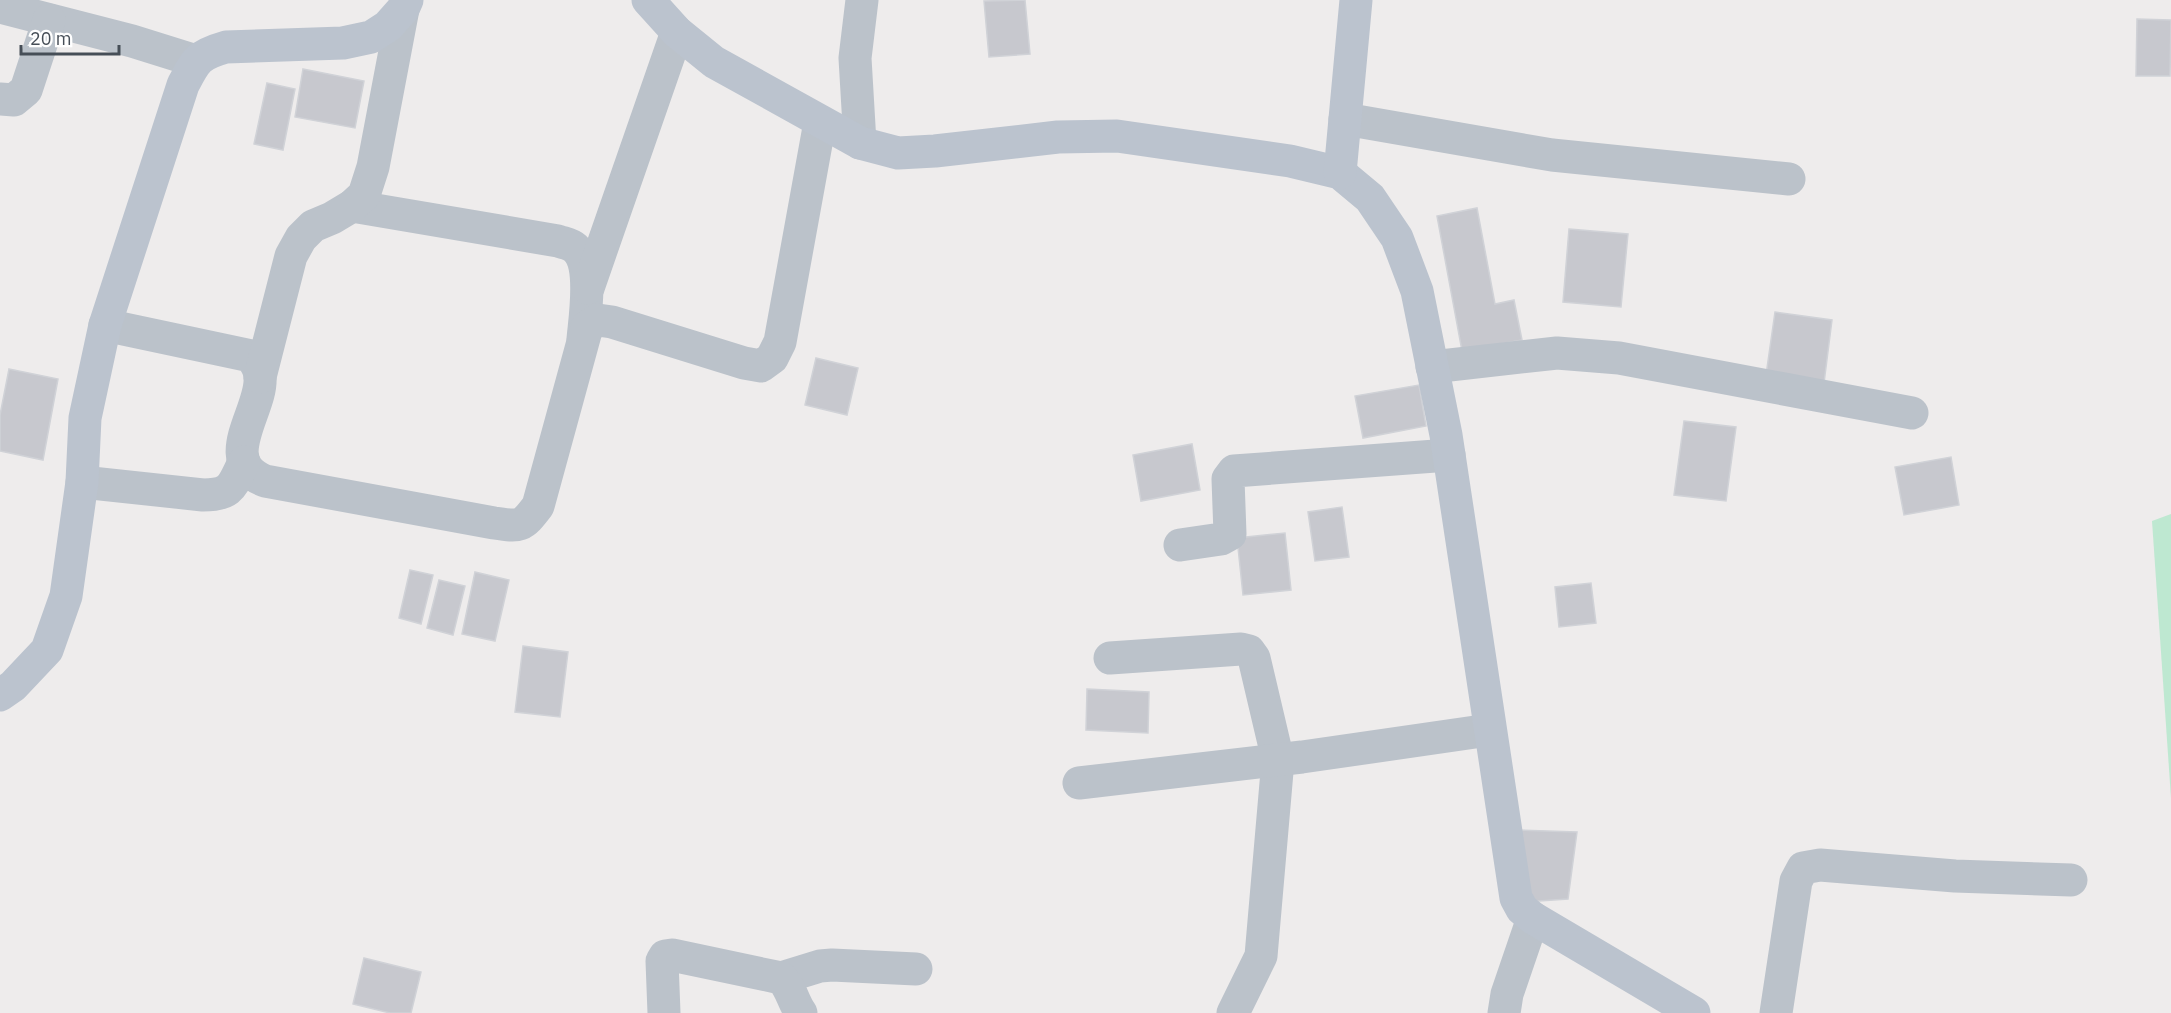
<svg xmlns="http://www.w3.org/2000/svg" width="2171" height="1013" font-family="'IBM Plex Sans',sans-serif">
	<rect width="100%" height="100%" fill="#eeecec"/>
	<polygon fill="#bee8d1" points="2171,514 2171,798 2152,521"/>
	<g fill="#c7c8ce" stroke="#d0d2d7" stroke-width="1.5">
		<polygon points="1025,0 1030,54 989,57 984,1"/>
		<polygon points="2137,19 2171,20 2170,76 2136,76"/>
		<polygon points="303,69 364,81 355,128 295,117"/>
		<polygon points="267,83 295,89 283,150 254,144"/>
		<polygon points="1477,208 1495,304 1514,300 1522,340 1462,351 1437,216"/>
		<polygon points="1569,229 1628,234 1621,307 1563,302"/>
		<polygon points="1775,312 1832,320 1824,383 1766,375"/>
		<polygon points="816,358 858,368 847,415 805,405"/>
		<polygon points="9,369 58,379 43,460 0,451 0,415"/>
		<polygon points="1419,385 1426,426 1363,438 1355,396"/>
		<polygon points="1684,421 1736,427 1726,501 1674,495"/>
		<polygon points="1192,444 1200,490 1141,501 1133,455"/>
		<polygon points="1951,457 1959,505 1904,515 1895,467"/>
		<polygon points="1342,507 1349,557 1315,561 1308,512"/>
		<polygon points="1285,533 1291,590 1243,595 1237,538"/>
		<polygon points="410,570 433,575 421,624 399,618"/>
		<polygon points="475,572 509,580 495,641 462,634"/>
		<polygon points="439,580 465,586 453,635 427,628"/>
		<polygon points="1591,583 1596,623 1559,627 1555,587"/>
		<polygon points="523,646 568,652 560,717 515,712"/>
		<polygon points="1087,689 1149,692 1148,733 1086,730"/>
		<polygon points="1516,830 1577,832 1568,899 1523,902"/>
		<polygon points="364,958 421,972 411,1013 390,1013 353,1004"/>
	</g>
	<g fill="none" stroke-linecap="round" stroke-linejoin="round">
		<g stroke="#bbc2ca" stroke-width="33">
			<polyline points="0,7 132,41 196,61"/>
			<polyline points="0,99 14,100 26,90 49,20"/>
			<polyline points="1345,119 1552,155 1789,179"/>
			<polyline points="860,143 855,58 862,0"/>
			<path d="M352,206l206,35c5,2 13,3 17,7 19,16 10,68 8,91"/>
			<polyline points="588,288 677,32"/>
			<path d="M105,325l146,31c4,6 9,13 9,21 3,33 -45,84 5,104l229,42c27,4 28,4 44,-17l49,-179 11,-7 14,2 132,41 17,3 11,-8 8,-16 40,-220"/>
			<polyline points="1432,367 1557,353 1619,358 1912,413"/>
			<polyline points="260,377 291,256 301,238 313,226 332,218 352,206 364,195 373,167 403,9"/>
			<path d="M82,482l121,13c29,0 29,-9 41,-33"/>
			<polyline points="1180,545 1221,539 1230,534 1228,479 1234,471 1449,455"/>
			<polyline points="1110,658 1241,649 1249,651 1254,658 1278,760 1261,956 1233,1013"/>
			<polyline points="1079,783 1302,757 1489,730"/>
			<polyline points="781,978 820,966 832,965 916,969"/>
			<path d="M664,1013l-2,-52 3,-5 7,-1 109,23c10,9 12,24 20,35"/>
			<polyline points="1504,1013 1507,994 1533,918"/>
			<polyline points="1776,1013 1796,881 1803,868 1820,865 1955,876 2071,880"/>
		</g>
		<g stroke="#bbc3ce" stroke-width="33">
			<polyline points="648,0 677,32 714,62 860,143 898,153 935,151 1058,137 1117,136 1290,161 1340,173 1370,198 1397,238 1417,291 1446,435 1516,898 1522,909 1533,918 1694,1013"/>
			<polyline points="1340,173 1356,0"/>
			<path d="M0,695l13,-9 34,-36 19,-54 16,-114 3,-64 20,-93 78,-240c13,-25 15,-30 43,-38l117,-4 28,-6 17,-11 15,-17 4,-9"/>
		</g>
	</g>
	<path d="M21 45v9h98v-9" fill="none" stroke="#464e57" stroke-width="3"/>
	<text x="30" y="45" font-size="18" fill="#464e57" stroke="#ffffff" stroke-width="4.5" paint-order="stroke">20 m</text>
</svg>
